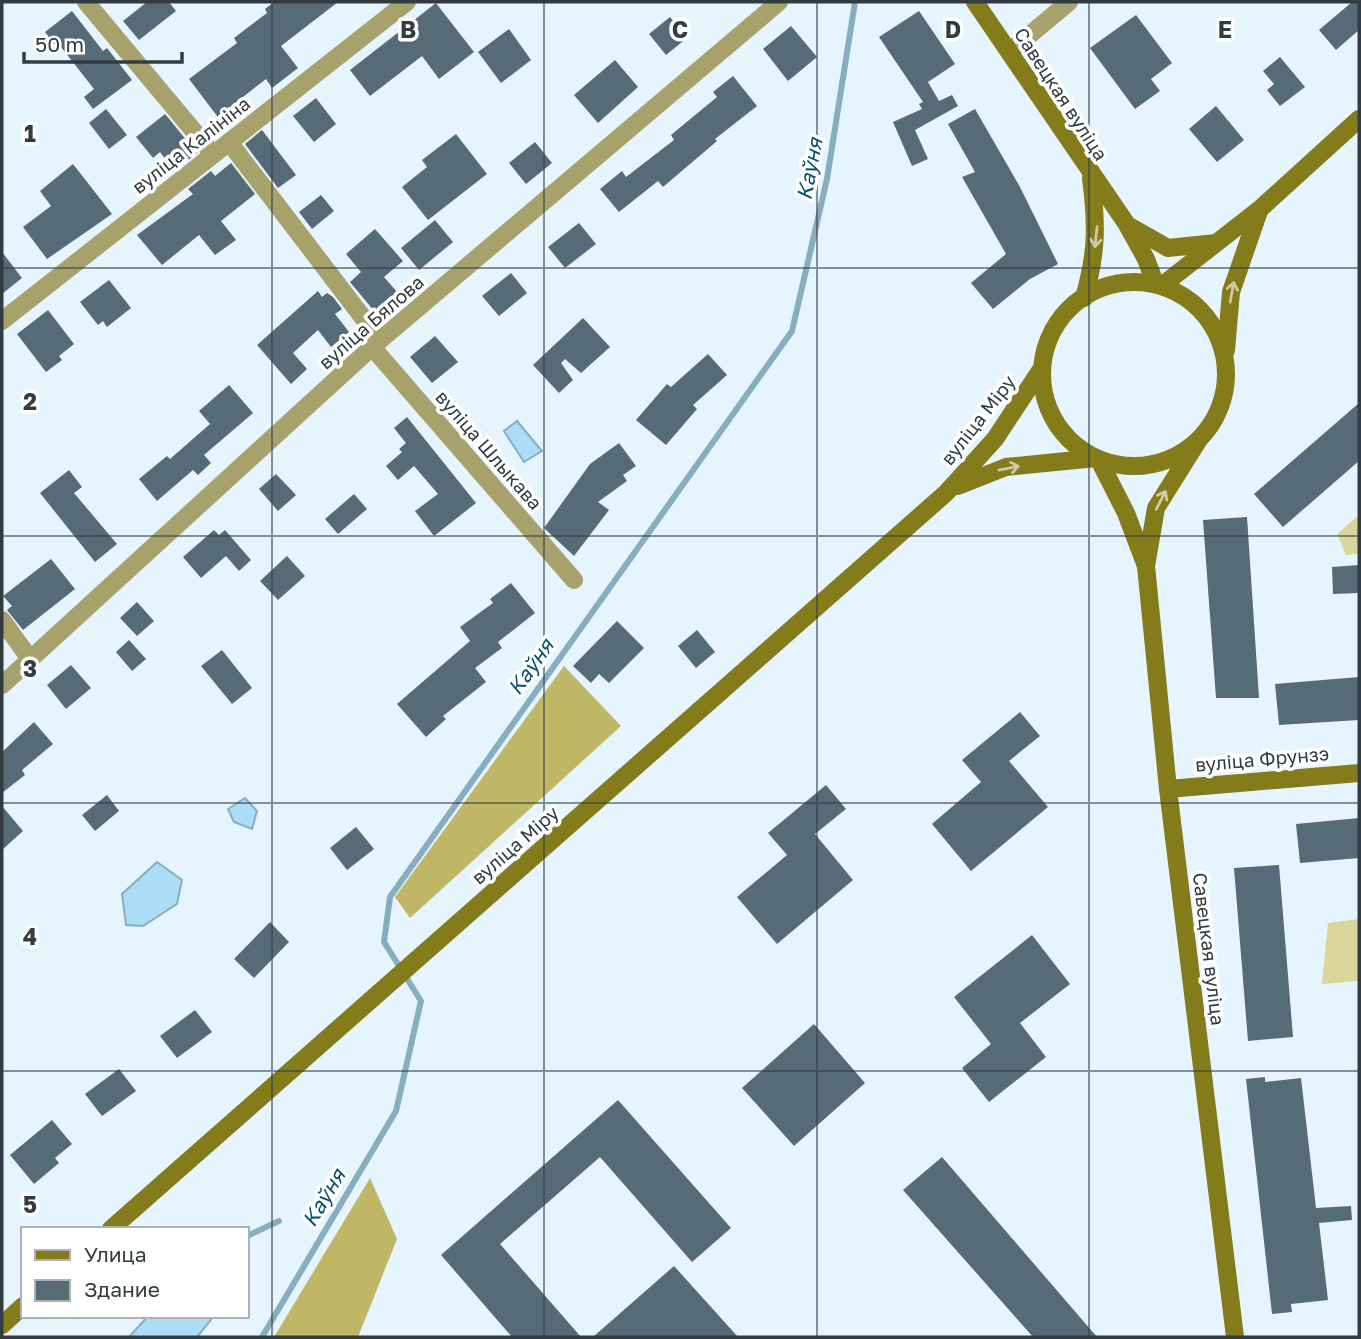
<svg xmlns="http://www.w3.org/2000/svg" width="1361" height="1339" font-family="'Golos Text',sans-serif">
	<rect width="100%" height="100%" fill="#e6f4fd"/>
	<g fill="#dad599">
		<polygon points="1359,515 1359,554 1346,555 1337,534"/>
		<polygon points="1359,919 1359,981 1322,984 1328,923"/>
	</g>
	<g fill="#bfb766">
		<polygon points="564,666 621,726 410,918 395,897"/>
		<polygon points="370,1178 397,1239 358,1337 274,1337"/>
	</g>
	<g fill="#acddf7" stroke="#87adc0" stroke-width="2">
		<polygon points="517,421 542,451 524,462 504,431"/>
		<polygon points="245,798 257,811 252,829 234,822 228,809"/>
		<polygon points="157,862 182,880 177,904 143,926 126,925 122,894"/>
		<polygon points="148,1316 214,1316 197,1337 129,1337"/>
	</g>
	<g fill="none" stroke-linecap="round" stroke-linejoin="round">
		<g stroke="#87adc0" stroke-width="6">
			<polyline points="247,1236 279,1221"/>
			<polyline points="262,1337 396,1111 421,1001 384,942 390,897 792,331 827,179 855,2"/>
		</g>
	</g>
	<g fill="#556b77">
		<polygon points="147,2 169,2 176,11 139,40 123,21"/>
		<polygon points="274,2 338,2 281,46 298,68 272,88 266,79 239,100 249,112 227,129 189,79 237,43 234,38 267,13 265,9"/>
		<polygon points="1352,2 1359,2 1359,30 1336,50 1319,30"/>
		<polygon points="436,3 474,52 439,79 422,56 370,96 350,70"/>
		<polygon points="72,11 103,51 107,48 132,80 93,109 84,97 94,89 61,47 58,49 45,32"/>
		<polygon points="919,11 955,64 928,82 939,101 952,95 958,106 915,130 928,159 912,166 893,122 922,109 919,104 923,102 879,37"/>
		<polygon points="1136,15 1172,63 1151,79 1160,91 1135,109 1090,48"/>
		<polygon points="670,17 687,38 666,55 649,34"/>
		<polygon points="791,26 817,57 788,81 763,49"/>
		<polygon points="509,29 531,60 501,83 478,52"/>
		<polygon points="1280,57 1305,87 1280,106 1267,90 1274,84 1263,71"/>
		<polygon points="615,60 638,87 598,123 574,95"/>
		<polygon points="733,76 757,106 715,139 717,141 663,187 658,181 619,212 600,189 622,171 626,177 674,140 671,135 717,97 713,92"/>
		<polygon points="316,98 336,124 314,142 293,116"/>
		<polygon points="1216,106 1244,140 1217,162 1189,129"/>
		<polygon points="106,109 127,135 109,149 89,123"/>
		<polygon points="975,109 1020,187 1058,264 1030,279 993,309 971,283 1006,254 962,177 975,172 948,124"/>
		<polygon points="165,114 197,153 174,171 160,152 153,158 136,137"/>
		<polygon points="262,130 296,175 278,188 245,144"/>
		<polygon points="456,134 487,174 428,220 402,187 427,167 422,160"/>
		<polygon points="535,142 552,163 526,184 509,163"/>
		<polygon points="231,163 255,194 221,221 236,240 215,255 199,235 162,265 137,235 193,194 188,189 211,171 215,176"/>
		<polygon points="73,164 112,214 47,259 23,227 51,206 40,191"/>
		<polygon points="321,195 334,211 312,229 299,212"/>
		<polygon points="435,220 453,242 419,270 401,248"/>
		<polygon points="579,223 596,244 565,268 548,247"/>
		<polygon points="375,229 403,261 384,277 398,293 375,312 350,282 361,272 346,254"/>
		<polygon points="2,252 22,278 2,294"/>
		<polygon points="511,273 527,293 499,316 482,296"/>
		<polygon points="109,280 131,308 107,327 103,321 98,325 80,302"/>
		<polygon points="318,291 322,297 327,293 333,297 342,309 335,314 349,332 331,347 318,330 293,353 307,369 291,384 257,345"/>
		<polygon points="48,310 74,344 59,356 62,360 46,372 17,334"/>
		<polygon points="583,318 610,347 581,373 565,359 561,363 573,380 559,393 533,365"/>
		<polygon points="435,336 458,362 432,383 410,357"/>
		<polygon points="708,354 727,375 693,405 697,409 666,445 636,420 667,384 671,387"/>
		<polygon points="229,385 253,413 204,455 211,463 198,475 193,470 157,501 139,479 167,456 170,459 210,424 199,411"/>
		<polygon points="1359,403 1359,461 1283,527 1254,494"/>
		<polygon points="407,417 476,503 434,536 415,511 438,494 414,466 398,480 386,466 402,452 399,449 406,443 394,428"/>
		<polygon points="619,443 636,466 623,475 627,481 598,502 609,510 574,556 544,528 590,464"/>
		<polygon points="69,470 82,487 74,493 117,544 95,562 40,493"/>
		<polygon points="276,474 296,495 278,511 259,489"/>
		<polygon points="354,494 367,509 338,534 325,519"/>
		<polygon points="1247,517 1259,698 1216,698 1203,520"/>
		<polygon points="214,530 219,535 225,530 251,560 239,571 226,556 201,578 183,557"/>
		<polygon points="287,556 305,576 278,600 260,581"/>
		<polygon points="51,559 75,589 23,630 7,610 12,606 3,596"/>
		<polygon points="1359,565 1359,593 1333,594 1332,567"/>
		<polygon points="511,583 535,613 498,642 502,648 475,668 486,682 443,716 446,719 426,737 397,704 470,641 460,627 493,603 490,599"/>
		<polygon points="137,602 154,621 137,636 120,618"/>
		<polygon points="617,621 644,648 609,683 599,674 591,683 573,666"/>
		<polygon points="697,630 715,652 696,668 678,646"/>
		<polygon points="129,640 146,659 132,671 116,652"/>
		<polygon points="222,650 252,688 232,704 201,666"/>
		<polygon points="71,665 91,688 66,709 47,685"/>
		<polygon points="1359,677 1359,720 1279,725 1275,684"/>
		<polygon points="1020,712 1040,736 1009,761 1048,807 971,871 932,824 981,782 962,760"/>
		<polygon points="34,722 53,744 22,770 25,775 2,793 2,752"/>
		<polygon points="826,785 846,809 815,834 853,880 777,944 737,897 787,855 768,833"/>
		<polygon points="107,795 119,811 95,831 82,815"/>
		<polygon points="2,806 23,831 2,850"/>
		<polygon points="1359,818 1359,858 1300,863 1296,824"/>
		<polygon points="356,827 374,849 347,870 330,848"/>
		<polygon points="1279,865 1293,1037 1248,1041 1234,868"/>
		<polygon points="270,922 289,942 254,978 234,959"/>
		<polygon points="1032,935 1070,984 1020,1023 1046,1057 989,1102 962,1068 991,1044 954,997"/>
		<polygon points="195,1010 212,1032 177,1058 160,1036"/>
		<polygon points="814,1024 865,1083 794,1146 742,1088"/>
		<polygon points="119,1069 136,1091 102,1116 85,1094"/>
		<polygon points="1265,1077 1265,1082 1301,1078 1316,1208 1351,1206 1352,1220 1319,1223 1328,1300 1291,1304 1292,1312 1272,1314 1246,1079"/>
		<polygon points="618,1100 731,1228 692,1262 600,1157 500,1244 581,1337 512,1337 441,1255"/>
		<polygon points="52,1120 72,1144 55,1158 59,1163 34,1184 10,1155"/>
		<polygon points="942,1157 1097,1337 1033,1337 903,1190"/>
		<polygon points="674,1266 738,1337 593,1337"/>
	</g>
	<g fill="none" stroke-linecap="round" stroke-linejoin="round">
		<g stroke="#a7a26c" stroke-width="18">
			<polyline points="86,2 213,154"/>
			<polyline points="1009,52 1069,2"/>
			<polyline points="229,142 380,340"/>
			<polyline points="2,321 407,2"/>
			<polyline points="372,347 574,580"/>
			<polyline points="2,620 30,659"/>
			<polyline points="2,685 372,347 779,2"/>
		</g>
		<g stroke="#847b1b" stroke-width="18">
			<polyline points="975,2 1126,223 1146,259 1155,283"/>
			<polyline points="1131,227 1168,248 1216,243"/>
			<circle cx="1134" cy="374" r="92"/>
			<polyline points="1164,284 1261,208 1359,119"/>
			<path d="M1084,298c13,-46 13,-73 7,-120"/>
			<polyline points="1226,350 1231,292 1259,211"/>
			<polyline points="1198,441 1156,508 1146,566 1168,789 1235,1337"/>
			<polyline points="1100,462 1126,513 1146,566"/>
			<polyline points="958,486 1006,467 1096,458"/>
			<polyline points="1168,789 1359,773"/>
			<polyline points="111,1229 946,493 995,439 1040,371"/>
			<polyline points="2,1325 23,1306"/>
		</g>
	</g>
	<defs><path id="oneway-shaft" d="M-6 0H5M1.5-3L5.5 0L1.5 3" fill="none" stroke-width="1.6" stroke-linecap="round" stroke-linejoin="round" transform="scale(1.75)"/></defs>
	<g stroke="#cecaa4">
		<use href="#oneway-shaft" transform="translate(1096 237) rotate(96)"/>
		<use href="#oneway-shaft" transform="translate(1232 292) rotate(-80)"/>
		<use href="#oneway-shaft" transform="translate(1009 468) rotate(-11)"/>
		<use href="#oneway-shaft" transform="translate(1161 500) rotate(-63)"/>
	</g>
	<path fill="none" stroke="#323c41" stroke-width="2" stroke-opacity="0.55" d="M272,2v1335M544,2v1335M817,2v1335M1089,2v1335M2,268h1357M2,536h1357M2,803h1357M2,1071h1357"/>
	<g text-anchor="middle" stroke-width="7" stroke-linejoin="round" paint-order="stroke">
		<g font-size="19" fill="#323c41" stroke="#fff">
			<text transform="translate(1061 94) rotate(57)" y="7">Савецкая вуліца</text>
			<text transform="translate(191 145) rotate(-38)" y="7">вуліца Калініна</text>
			<text transform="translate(371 322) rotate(-41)" y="7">вуліца Бялова</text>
			<text transform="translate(978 420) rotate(-52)" y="7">вуліца Міру</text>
			<text transform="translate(489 450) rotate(49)" y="7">вуліца Шлыкава</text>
			<text transform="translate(1262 759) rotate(-5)" y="7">вуліца Фрунзэ</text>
			<text transform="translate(515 845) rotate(-41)" y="7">вуліца Міру</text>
			<text transform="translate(1209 949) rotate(83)" y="7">Савецкая вуліца</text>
		</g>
		<g font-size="21" font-style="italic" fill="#05506d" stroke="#fff">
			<text transform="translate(810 169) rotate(-79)" y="7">Каўня</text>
			<text transform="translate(531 667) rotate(-55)" y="7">Каўня</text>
			<text transform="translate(324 1198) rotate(-59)" y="7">Каўня</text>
		</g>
	</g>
	<g font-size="23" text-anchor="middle" font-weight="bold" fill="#323c41" stroke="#fff" stroke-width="7" stroke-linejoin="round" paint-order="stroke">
		<text x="408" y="38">B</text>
		<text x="680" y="38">C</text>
		<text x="953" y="38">D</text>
		<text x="1225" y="38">E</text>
		<text x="30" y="142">1</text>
		<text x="30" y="410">2</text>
		<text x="30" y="677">3</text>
		<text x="30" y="945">4</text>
		<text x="30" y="1213">5</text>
	</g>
	<rect width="1361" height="1339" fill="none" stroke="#323c41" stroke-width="7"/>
	<rect x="21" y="1227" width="228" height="91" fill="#ffffff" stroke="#adb1b3" stroke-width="2"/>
	<rect x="35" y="1250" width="35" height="10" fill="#847b1b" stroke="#adb1b3" stroke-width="2"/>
	<text x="84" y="1262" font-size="21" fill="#323c41">Улица</text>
	<rect x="35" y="1280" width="35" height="21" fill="#556b77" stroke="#adb1b3" stroke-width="2"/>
	<text x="84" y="1297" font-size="21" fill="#323c41">Здание</text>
	<path d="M24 52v10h158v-10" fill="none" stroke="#323c41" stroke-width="3.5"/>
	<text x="35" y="52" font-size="21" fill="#323c41" stroke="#ffffff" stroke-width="5" paint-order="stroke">50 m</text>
</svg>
